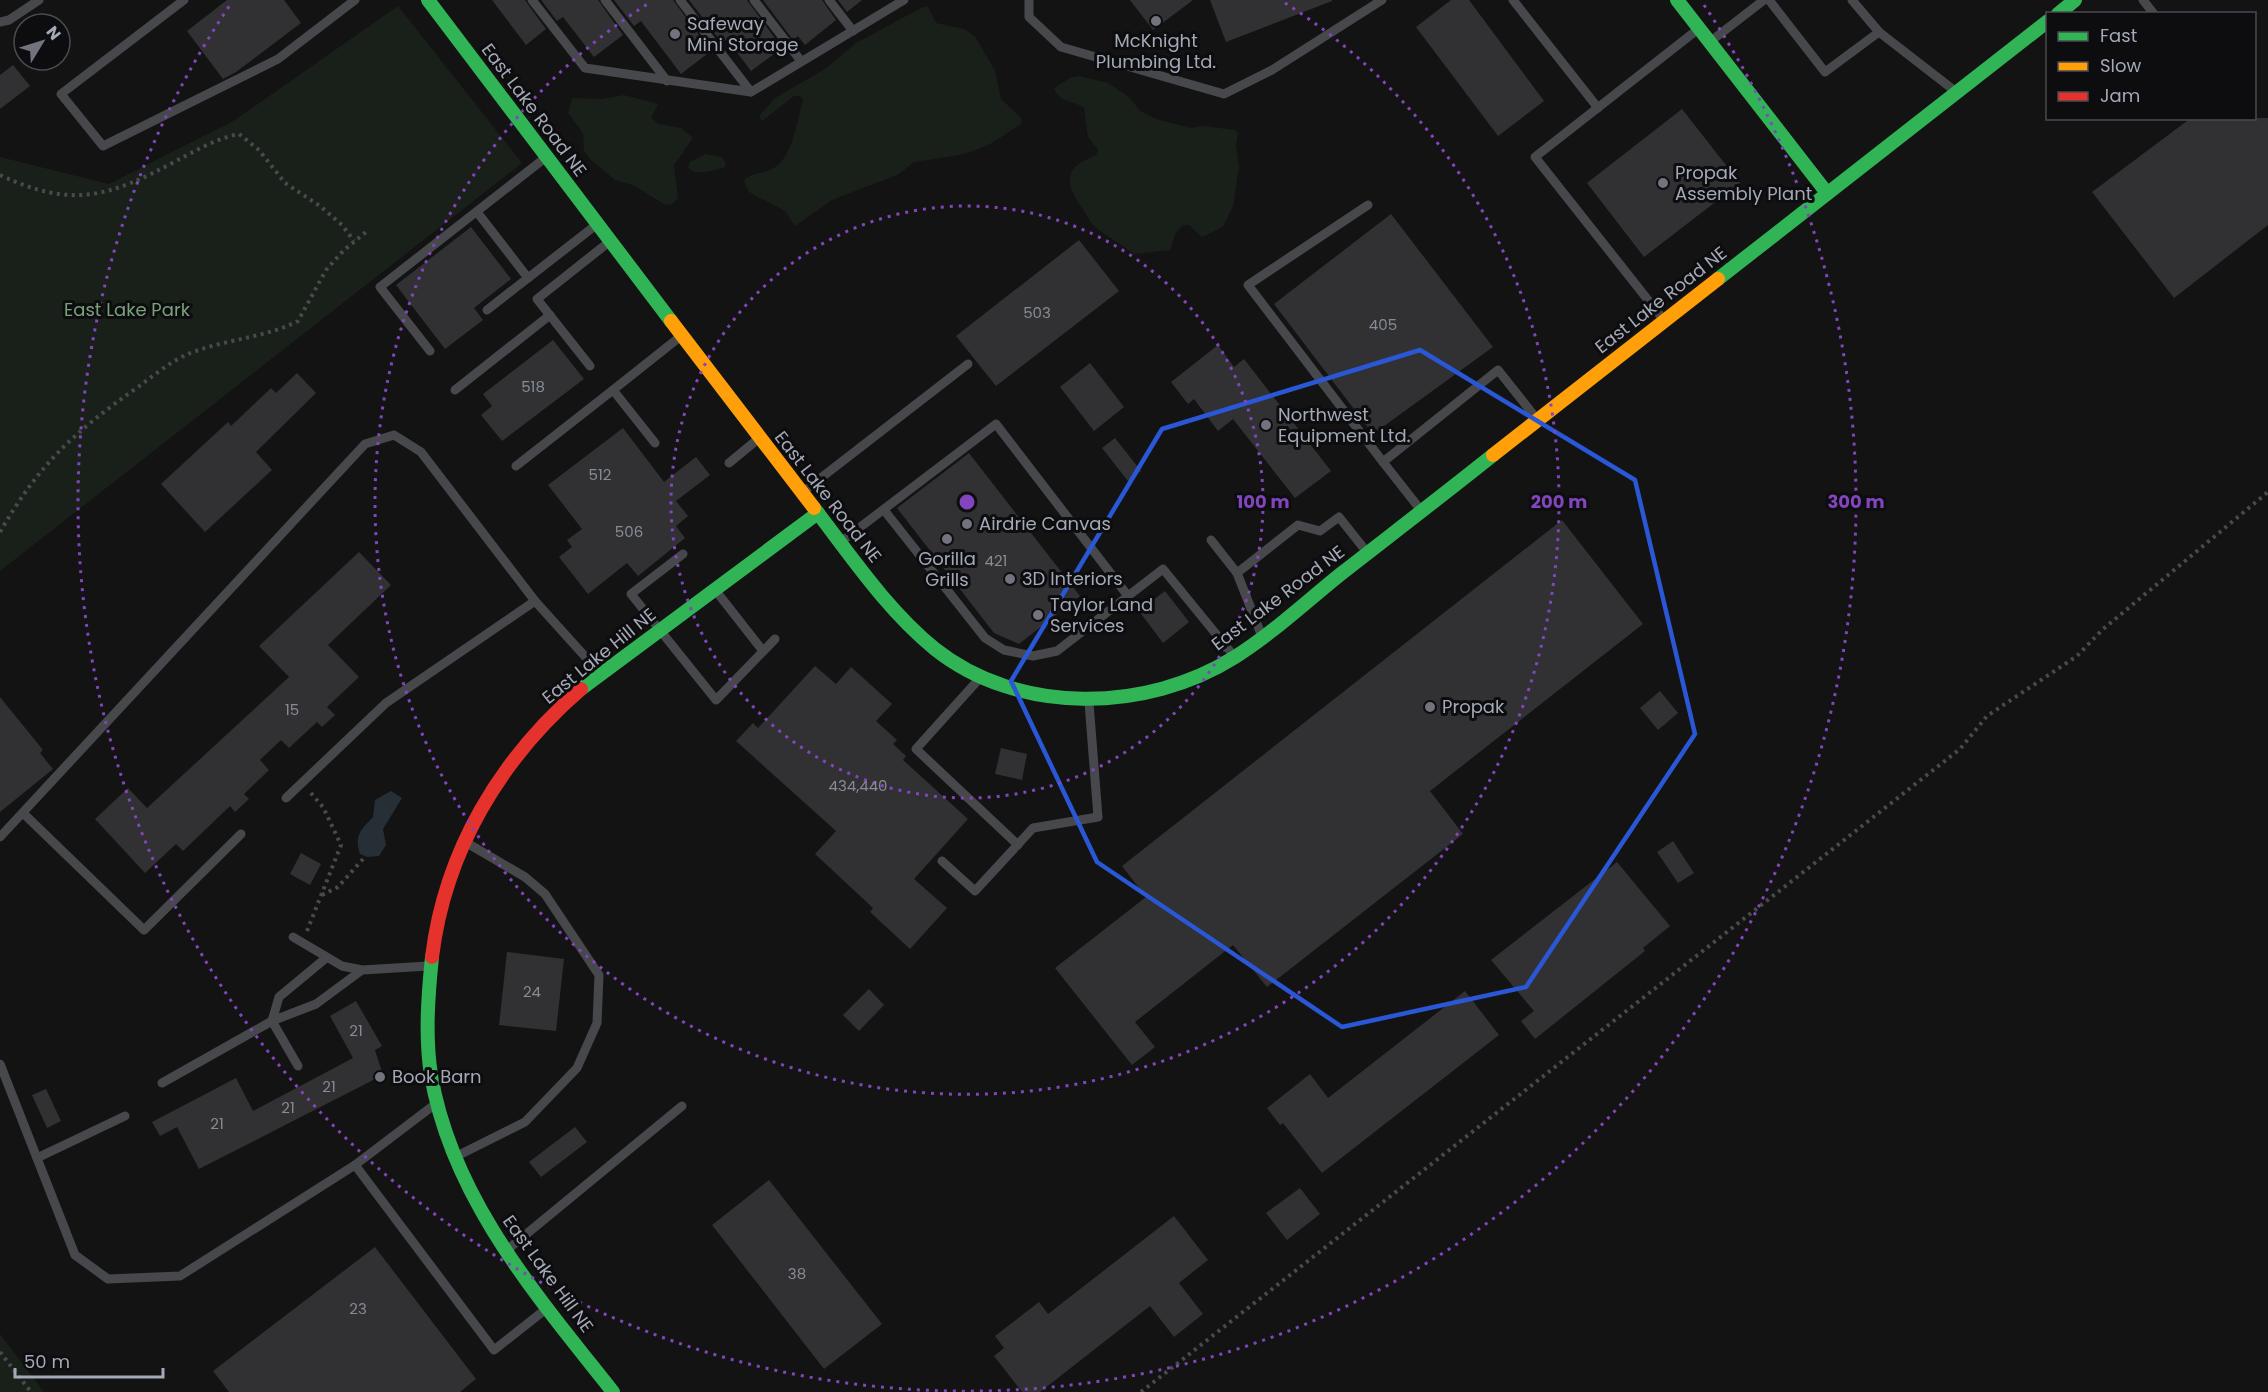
<svg xmlns="http://www.w3.org/2000/svg" width="2268" height="1392" font-family="Poppins,sans-serif">
	<rect width="100%" height="100%" fill="#131313"/>
	<g fill="#19201a">
		<polygon points="398,6 522,163 0,571 0,157 109,184 235,120"/>
		<path d="M923,7h5l8,16 28,6 11,7 20,35 6,28 20,19v6l-29,19 -16,7 -16,5 -46,7 -15,12 -67,26 -37,26 -10,-15 -36,-19 -5,-11c7,-9 20,-7 30,-13 19,-12 23,-47 29,-68l-3,-4h-6l-32,25 -3,-5 16,-18 50,-29 31,-26z"/>
		<path d="M1079,76l29,7 21,14 11,14 16,8 35,9 12,-2 32,4 3,4 -2,11 3,22 -6,39 -10,21 -21,10 -13,-12h-6l-8,9 -5,16 -36,4c-12,-10 -27,-17 -39,-27 -5,-5 -9,-13 -13,-19 -18,-27 -18,-40 14,-53l2,-5 -10,-13 -4,-29c-12,-9 -24,-4 -30,-20l18,-11z"/>
		<polygon points="624,95 658,104 651,118 659,124 681,128 693,138 674,165 678,199 670,205 664,204 633,185 615,180 591,160 584,151 583,133 568,113 572,98 602,99"/>
		<path d="M705,154l17,3 4,6 -2,5c-12,1 -28,10 -36,-1l2,-5z"/>
		<polygon points="0,1334 44,1392 0,1392"/>
	</g>
	<path fill="#262e36" d="M391,791l11,7 -19,31 3,16 -7,11 -12,1 -7,-3c-6,-19 1,-24 13,-37l2,-17z"/>
	<g fill="#313133">
		<polygon points="227,0 284,0 301,23 236,72 223,79 187,31"/>
		<polygon points="492,0 525,0 546,29 526,45"/>
		<polygon points="541,0 598,0 623,35 594,57 563,17 557,21"/>
		<polygon points="614,0 673,0 711,51 681,74 641,21 634,26"/>
		<polygon points="689,0 747,0 782,48 751,71 727,39 722,43"/>
		<polygon points="763,0 822,0 836,20 805,45 798,36 793,40"/>
		<polygon points="838,0 862,0 847,12"/>
		<polygon points="1130,0 1193,0 1153,30"/>
		<polygon points="1210,0 1332,0 1332,1 1226,42"/>
		<polygon points="1451,0 1469,0 1544,101 1498,136 1416,27"/>
		<polygon points="13,65 30,86 0,109 0,75"/>
		<polygon points="1682,109 1740,183 1644,257 1587,183"/>
		<polygon points="2191,118 2268,118 2268,225 2174,298 2092,192"/>
		<polygon points="1391,214 1493,347 1373,434 1274,304"/>
		<polygon points="471,227 511,279 474,308 483,320 445,349 396,285"/>
		<polygon points="1079,240 1119,291 996,386 956,336"/>
		<polygon points="553,340 584,379 502,441 481,415 492,406 483,394"/>
		<polygon points="1218,345 1234,367 1244,359 1331,471 1295,498 1233,419 1218,431 1194,399 1188,404 1171,382"/>
		<polygon points="1090,363 1124,407 1094,431 1060,387"/>
		<polygon points="297,373 316,393 256,452 272,470 205,532 161,484 228,422 231,426 271,388 276,393"/>
		<polygon points="623,428 664,482 696,457 710,475 676,501 688,516 676,526 685,538 638,576 627,563 588,594 559,557 572,547 567,540 582,529 548,485"/>
		<polygon points="1115,438 1141,471 1128,481 1102,448"/>
		<polygon points="969,453 1080,596 1019,644 994,633 897,508"/>
		<polygon points="1562,520 1643,624 1430,791 1463,834 1267,987 1233,945 1135,1022 1155,1047 1132,1065 1055,968 1146,897 1122,866"/>
		<polygon points="359,552 391,585 328,645 359,677 327,707 335,715 322,727 317,722 289,748 281,740 260,760 269,770 244,794 249,799 235,812 230,806 183,851 176,844 145,873 95,819 128,788 147,808 289,677 259,646"/>
		<polygon points="1165,591 1189,622 1163,643 1139,611"/>
		<polygon points="815,666 836,684 851,667 892,704 876,721 897,740 893,744 906,756 903,760 968,819 914,879 947,908 910,949 870,912 873,908 815,854 836,831 736,741 753,723 758,728"/>
		<polygon points="1660,691 1678,713 1658,730 1640,708"/>
		<polygon points="0,697 43,750 40,753 53,769 0,812"/>
		<polygon points="1001,748 1027,754 1022,780 995,774"/>
		<polygon points="1673,841 1694,873 1678,883 1657,852"/>
		<polygon points="301,853 321,864 310,885 290,874"/>
		<polygon points="1617,862 1670,926 1643,948 1645,951 1535,1039 1521,1021 1534,1011 1491,960"/>
		<polygon points="507,952 564,959 556,1031 499,1025"/>
		<polygon points="869,989 884,1005 859,1031 843,1015"/>
		<polygon points="1465,991 1499,1035 1322,1173 1283,1123 1280,1125 1267,1108 1310,1074 1328,1098"/>
		<polygon points="356,1001 382,1046 375,1050 383,1075 199,1169 177,1127 160,1136 152,1122 236,1078 253,1111 353,1058 330,1016"/>
		<polygon points="46,1089 61,1121 47,1128 32,1095"/>
		<polygon points="575,1127 587,1142 541,1177 529,1162"/>
		<polygon points="769,1180 882,1324 824,1369 712,1225"/>
		<polygon points="1300,1188 1320,1214 1287,1240 1266,1213"/>
		<polygon points="1174,1216 1208,1260 1179,1283 1203,1314 1174,1337 1150,1306 1040,1392 1022,1392 994,1356 1004,1348 995,1336 1039,1302 1048,1314"/>
		<polygon points="375,1247 476,1379 460,1392 229,1392 213,1371"/>
	</g>
	<g fill="none" stroke-linecap="round" stroke-linejoin="round">
		<g stroke="#494a4e" stroke-width="4" stroke-dasharray="3 4.5" stroke-linecap="butt">
			<path d="M0,175c72,34 109,22 176,-14 19,-10 41,-23 63,-27l20,16 26,33 35,23 22,19 12,16"/>
			<path d="M0,532c40,-69 73,-99 138,-145 18,-13 36,-29 58,-36 33,-12 71,-14 102,-30l28,-51 18,-20 22,-18"/>
			<polyline points="322,895 338,887 363,859"/>
			<polyline points="307,931 341,845 323,807 310,792"/>
			<polyline points="0,1352 31,1392"/>
			<polyline points="1141,1392 1960,749 1987,716 2077,656 2102,630 2268,492"/>
		</g>
		<g stroke="#47484c" stroke-width="9">
			<polyline points="184,0 61,94 103,146 278,59 355,0"/>
			<polyline points="532,0 585,68 751,92 904,0"/>
			<polyline points="605,0 667,81"/>
			<polyline points="680,0 751,92"/>
			<polyline points="754,0 801,61"/>
			<polyline points="829,0 853,31"/>
			<polyline points="1029,0 1029,17 1061,47 1224,94 1272,70 1382,0"/>
			<polyline points="1513,0 1598,108"/>
			<polyline points="1769,0 1825,72 1879,32"/>
			<polyline points="1852,0 1879,32 1955,91"/>
			<polyline points="2143,0 2154,14"/>
			<polyline points="0,22 9,20 39,0"/>
			<polyline points="1711,41 1764,0"/>
			<polyline points="1368,205 1248,285 1383,462"/>
			<polyline points="477,212 528,278"/>
			<polyline points="487,310 596,225"/>
			<polyline points="1663,319 1535,157 1697,30"/>
			<polyline points="430,351 380,287 545,158"/>
			<polyline points="590,366 537,299 609,242"/>
			<polyline points="455,390 550,315"/>
			<polyline points="655,443 613,390 681,336"/>
			<polyline points="729,463 758,439"/>
			<polyline points="516,466 613,390"/>
			<polyline points="804,491 968,364"/>
			<polyline points="1420,509 1383,462 1498,370 1536,418"/>
			<polyline points="884,510 985,638 1004,650 1033,656 1057,651 1163,569 1234,656"/>
			<polyline points="1211,540 1237,573 1261,634"/>
			<polyline points="842,541 996,424 1128,596"/>
			<polyline points="683,554 631,594 716,700 775,639"/>
			<polyline points="1237,573 1298,525 1320,531 1339,517 1366,551"/>
			<polyline points="716,591 763,651"/>
			<polyline points="979,679 916,749 1018,845"/>
			<polyline points="286,798 386,703 535,601 599,672"/>
			<polyline points="23,813 144,930 241,834"/>
			<polyline points="0,837 365,444 394,435 421,452 535,601"/>
			<polyline points="942,861 975,891 1033,828 1098,817 1089,703"/>
			<polyline points="293,937 342,966 362,970 428,966"/>
			<polyline points="0,1064 75,1255 108,1279 180,1276 355,1165"/>
			<polyline points="298,1066 272,1021 279,997 326,958"/>
			<polyline points="162,1083 272,1021 316,1004 362,970"/>
			<polyline points="434,1105 355,1165 494,1350 546,1309"/>
			<polyline points="457,1156 525,1122 577,1068 597,1023 599,975 545,894 525,877 467,843"/>
			<polyline points="37,1158 125,1116"/>
			<polyline points="507,1250 682,1106"/>
		</g>
		<g stroke="#30b455" stroke-width="14">
			<polyline points="428,0 671,321"/>
			<polyline points="1677,0 1827,193"/>
			<polyline points="2058,14 2075,0"/>
			<polyline points="1718,279 2048,21"/>
			<path d="M814,508c37,48 73,102 121,141 83,66 211,64 300,8 38,-24 72,-56 107,-84 50,-39 101,-78 151,-118"/>
			<polyline points="581,689 818,513"/>
			<path d="M432,957c-4,39 -7,80 -1,118 21,124 107,222 182,317"/>
		</g>
		<g stroke="#ff9f0a" stroke-width="14">
			<polyline points="671,321 814,508"/>
			<polyline points="1493,455 1718,279"/>
		</g>
		<path stroke="#e5322d" stroke-width="14" d="M432,957c13,-106 68,-198 149,-268"/>
	</g>
	<path fill="none" stroke="#2a57d5" stroke-width="4.5" stroke-linejoin="round" d="M1420,350l215,130 60,254 -169,253 -184,40 -245,-165 -86,-181 151,-252z"/>
	<g fill="none" stroke="#8345bd" stroke-width="3" stroke-dasharray="3 6">
		<circle cx="967" cy="502" r="296"/>
		<path d="M1285 3A592 592 0 1 1 649 3"/>
		<path d="M1704 5A889 889 0 1 1 230 5"/>
	</g>
	<g fill="#71747d" stroke="#0d0d0f" stroke-width="2">
		<circle cx="1156" cy="21" r="6"/>
		<circle cx="675" cy="34" r="6"/>
		<circle cx="1663" cy="183" r="6"/>
		<circle cx="1266" cy="425" r="6"/>
		<circle cx="967" cy="524" r="6"/>
		<circle cx="947" cy="539" r="6"/>
		<circle cx="1010" cy="579" r="6"/>
		<circle cx="1038" cy="615" r="6"/>
		<circle cx="1430" cy="707" r="6"/>
		<circle cx="380" cy="1077" r="6"/>
	</g>
	<g text-anchor="middle" stroke-width="6" stroke-linejoin="round" paint-order="stroke">
		<g font-size="15" fill="#868b95">
			<text x="1037" y="318">503</text>
			<text x="1383" y="330">405</text>
			<text x="533" y="392">518</text>
			<text x="600" y="480">512</text>
			<text x="629" y="537">506</text>
			<text x="996" y="566">421</text>
			<text x="292" y="715">15</text>
			<text x="858" y="791">434,440</text>
			<text x="532" y="997">24</text>
			<text x="356" y="1036">21</text>
			<text x="329" y="1092">21</text>
			<text x="288" y="1113">21</text>
			<text x="217" y="1129">21</text>
			<text x="797" y="1279">38</text>
			<text x="358" y="1314">23</text>
		</g>
		<g font-size="18" fill="#a3a9b6" stroke="#0d0d0f" text-anchor="start">
			<text x="687" y="30">Safeway<tspan x="687" dy="21">Mini Storage</tspan></text>
			<text x="1156" y="47" text-anchor="middle">McKnight<tspan x="1156" dy="21">Plumbing Ltd.</tspan></text>
			<text x="1675" y="179">Propak<tspan x="1675" dy="21">Assembly Plant</tspan></text>
			<text x="1278" y="421">Northwest<tspan x="1278" dy="21">Equipment Ltd.</tspan></text>
			<text x="979" y="530">Airdrie Canvas</text>
			<text x="947" y="565" text-anchor="middle">Gorilla<tspan x="947" dy="21">Grills</tspan></text>
			<text x="1022" y="585">3D Interiors</text>
			<text x="1050" y="611">Taylor Land<tspan x="1050" dy="21">Services</tspan></text>
			<text x="1442" y="713">Propak</text>
			<text x="392" y="1083">Book Barn</text>
		</g>
		<g font-size="18" fill="#a3a9b6" stroke="#0d0d0f">
			<text transform="translate(534 110) rotate(53)" y="6">East Lake Road NE</text>
			<text transform="translate(1661 300) rotate(-38)" y="6">East Lake Road NE</text>
			<text transform="translate(828 497) rotate(52)" y="6">East Lake Road NE</text>
			<text transform="translate(1278 598) rotate(-37)" y="6">East Lake Road NE</text>
			<text transform="translate(599 656) rotate(-39)" y="6">East Lake Hill NE</text>
			<text transform="translate(548 1274) rotate(54)" y="6">East Lake Hill NE</text>
		</g>
		<g font-size="18" fill="#79a27b" stroke="#0d0d0f">
			<text x="127" y="316">East Lake Park</text>
		</g>
	</g>
	<circle cx="967" cy="502" r="9" fill="#8345bd" stroke="#0d0d0f" stroke-width="3"/>
	<g font-size="18" text-anchor="middle" font-weight="bold" fill="#8345bd" stroke="#0d0d0f" stroke-width="6" stroke-linejoin="round" paint-order="stroke">
		<text x="1263" y="508">100 m</text>
		<text x="1559" y="508">200 m</text>
		<text x="1856" y="508">300 m</text>
	</g>
	<rect x="2046" y="12" width="210" height="108" fill="#0d0d0f" stroke="#494b52" stroke-width="1.5"/>
	<rect x="2058" y="32" width="30" height="9" fill="#30b455" stroke="#494b52" stroke-width="1.5"/>
	<text x="2100" y="42" font-size="18" fill="#a3a9b6">Fast</text>
	<rect x="2058" y="62" width="30" height="9" fill="#ff9f0a" stroke="#494b52" stroke-width="1.5"/>
	<text x="2100" y="72" font-size="18" fill="#a3a9b6">Slow</text>
	<rect x="2058" y="92" width="30" height="9" fill="#e5322d" stroke="#494b52" stroke-width="1.5"/>
	<text x="2100" y="102" font-size="18" fill="#a3a9b6">Jam</text>
	<g transform="translate(42 42) rotate(52)"><circle r="28" fill="#0d0d0f" stroke="#494b52" stroke-width="1.5"/>
	<path d="M0-4.5L10 22L0 15L-10 22Z" fill="#71747d"/>
	<text y="-9" font-size="16" font-weight="bold" text-anchor="middle" fill="#a3a9b6">N</text>
	</g>
	<path d="M15 1368v9h148v-9" fill="none" stroke="#a3a9b6" stroke-width="3"/>
	<text x="24" y="1368" font-size="18" fill="#a3a9b6" stroke="#0d0d0f" stroke-width="4.5" paint-order="stroke">50 m</text>
</svg>
